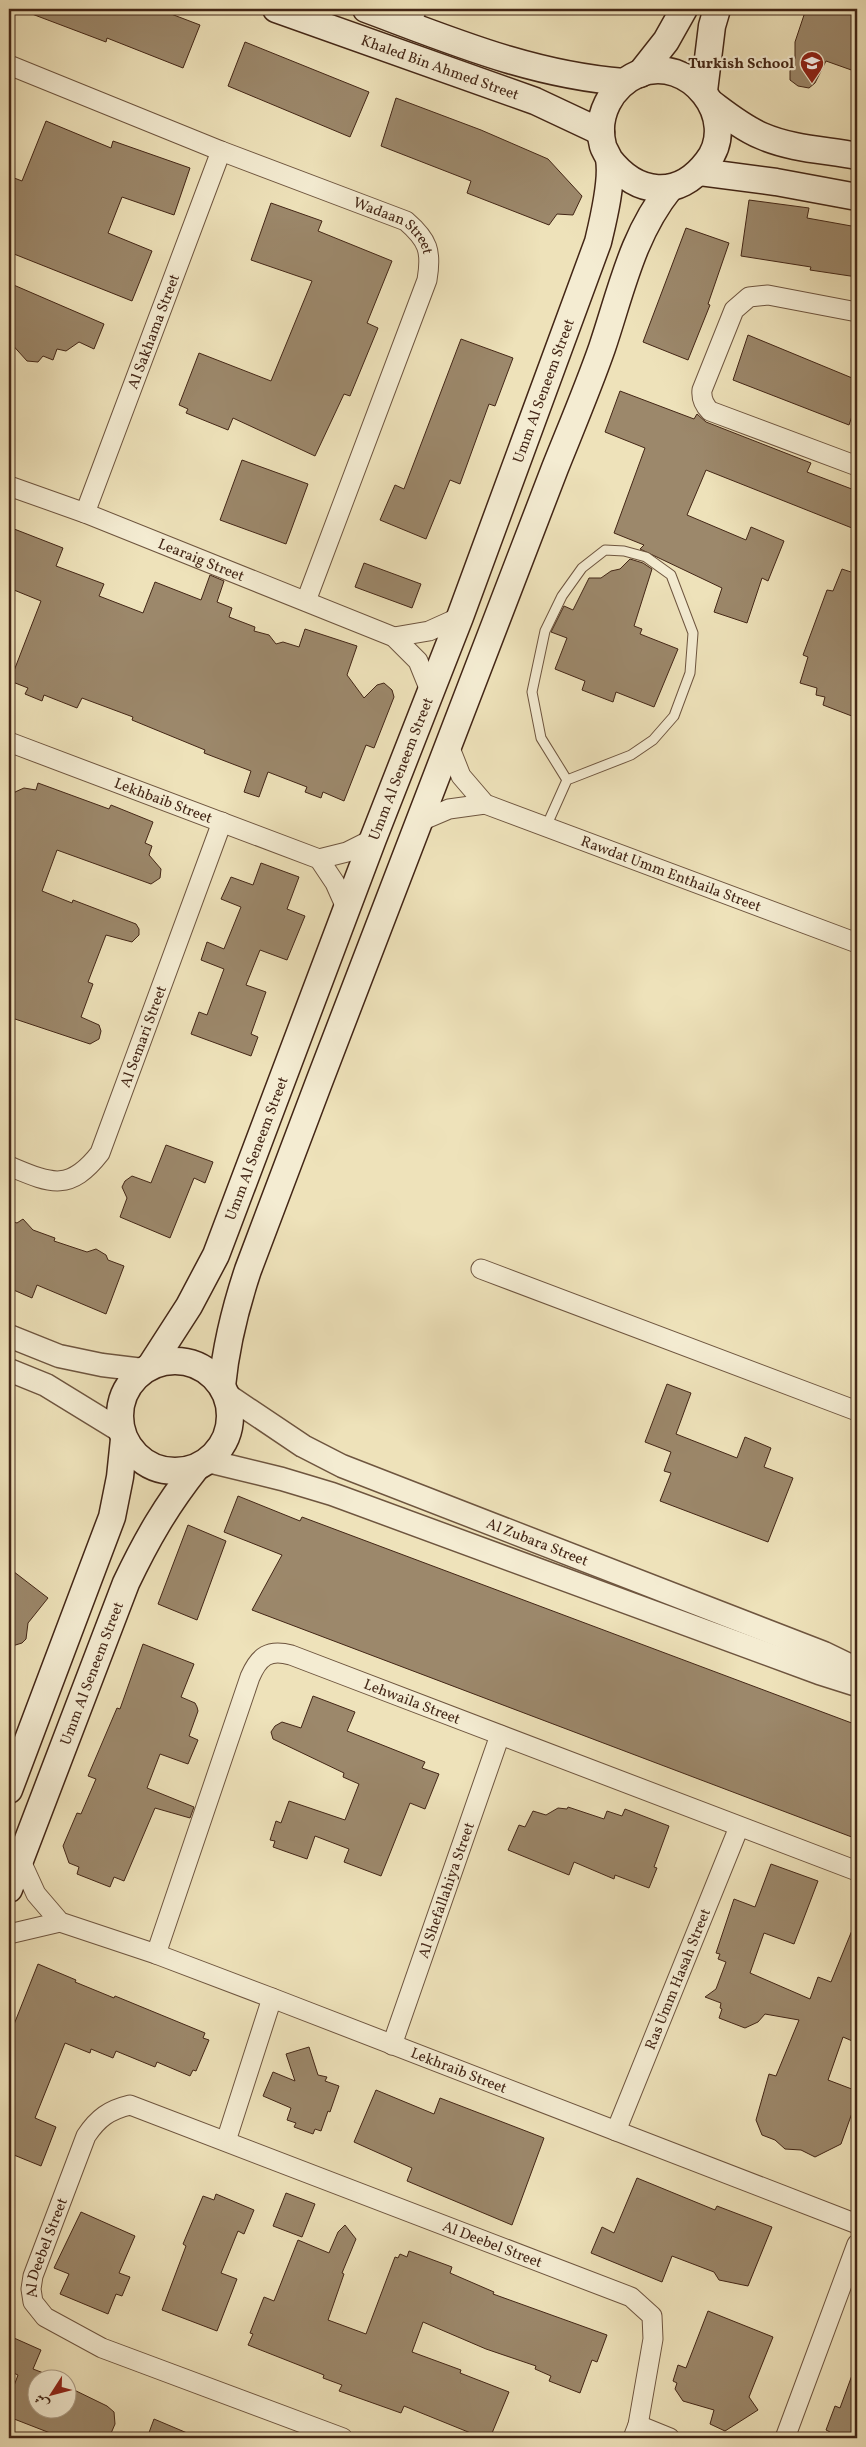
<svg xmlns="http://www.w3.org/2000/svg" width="866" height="2447" font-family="Vollkorn,Amiri,serif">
	<rect width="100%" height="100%" fill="#eee2ba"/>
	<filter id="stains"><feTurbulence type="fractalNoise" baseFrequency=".004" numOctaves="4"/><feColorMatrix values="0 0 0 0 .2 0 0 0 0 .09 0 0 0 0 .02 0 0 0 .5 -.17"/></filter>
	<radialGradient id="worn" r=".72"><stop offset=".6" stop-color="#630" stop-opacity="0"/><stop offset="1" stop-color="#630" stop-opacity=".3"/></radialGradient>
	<g fill="#9c886b" stroke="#432616">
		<polygon points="24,9 158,9 200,25 183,68 107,38 106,42 24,11"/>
		<polygon points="806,9 857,9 857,72 826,61 815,83 809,88 798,86 790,80 790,71 795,58 795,42"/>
		<polygon points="245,42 369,92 350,137 228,86"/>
		<polygon points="396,98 481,130 548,159 582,196 573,215 557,214 549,225 467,193 471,181 381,146"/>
		<polygon points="46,121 111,148 113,141 190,168 174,215 122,197 108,233 152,251 132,301 9,252 9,176 22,181"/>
		<polygon points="749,200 809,208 807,218 857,227 857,277 810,270 811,267 741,256"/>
		<polygon points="271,203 322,221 318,231 392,261 367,323 378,328 350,396 344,394 315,456 233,418 228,430 186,413 188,409 179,405 199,353 271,381 312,281 251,260"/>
		<polygon points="686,228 729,243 708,304 710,305 688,360 643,342"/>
		<polygon points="9,283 104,324 94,349 79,342 66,351 57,349 53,360 43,356 38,362 27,361 9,341"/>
		<polygon points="748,335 857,380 857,401 849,425 733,380"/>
		<polygon points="461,339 513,358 495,406 489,404 460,484 450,480 426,539 380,520 395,485 404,489"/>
		<polygon points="620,391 694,419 697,414 706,422 811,463 807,472 857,491 857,530 706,470 687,515 746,540 751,527 784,541 768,581 762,578 747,623 714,612 722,588 640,549 644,545 614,533 645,448 605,432"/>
		<polygon points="242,460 308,484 286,544 220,520"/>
		<polygon points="9,527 63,548 56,566 104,584 99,596 143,613 155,582 201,600 210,575 224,581 217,602 232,608 229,617 255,627 254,631 269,635 276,644 283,642 299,647 305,629 357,646 347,675 364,698 377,685 384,683 392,690 394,697 374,748 366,745 344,801 323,792 321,798 305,792 307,787 268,772 259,797 244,792 251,771 204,753 205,750 132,720 133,717 82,698 77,708 44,695 42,701 25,694 28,688 10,681 41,601 9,588"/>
		<polygon points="630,559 643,563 652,569 634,626 642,629 640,634 678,649 654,707 616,692 613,702 582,690 585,681 555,669 567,638 551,632 564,606 573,610 589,578 601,578 611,571 620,569"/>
		<polygon points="364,563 421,584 412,608 355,587"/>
		<polygon points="842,569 857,574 857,718 823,705 825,697 816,695 817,688 800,683 808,657 803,655 827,590 833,591"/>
		<polygon points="38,783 109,809 111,805 153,822 145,843 152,846 149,855 161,869 160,878 151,884 57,850 42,891 72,903 73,900 136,924 139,929 139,935 132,942 106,935 88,982 93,984 81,1017 99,1025 101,1031 99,1039 90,1044 9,1017 9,809 15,792 24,788 36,790"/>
		<polygon points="261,863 299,877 287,909 305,916 287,960 260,950 246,985 266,992 251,1034 258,1037 251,1056 191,1034 199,1012 207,1015 224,969 201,960 207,942 224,949 241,907 221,899 231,877 253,885"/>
		<polygon points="166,1145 213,1162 205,1183 194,1178 170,1238 120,1217 127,1198 122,1187 125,1181 132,1176 151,1183"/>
		<polygon points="23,1219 33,1230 55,1238 54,1241 87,1252 96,1249 106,1255 108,1260 124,1266 106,1314 37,1285 32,1298 9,1288 9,1220 17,1223"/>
		<polygon points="667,1384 691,1393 676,1434 737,1458 745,1437 771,1448 764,1467 793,1478 768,1542 660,1501 671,1473 664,1471 671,1452 645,1442"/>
		<polygon points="238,1496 300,1521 302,1517 857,1725 857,1839 252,1610 282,1555 224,1532"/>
		<polygon points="188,1525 226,1541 197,1620 158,1604"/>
		<polygon points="9,1568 48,1598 28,1623 26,1639 22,1643 9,1647"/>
		<polygon points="143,1644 194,1664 181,1697 195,1703 197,1707 198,1711 189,1736 198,1740 188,1764 160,1754 147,1788 194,1807 190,1818 155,1808 124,1881 114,1877 110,1887 77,1874 79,1867 69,1863 63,1846 77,1813 81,1814 96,1779 88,1776 117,1708 120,1709"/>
		<polygon points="313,1696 355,1712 347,1731 425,1762 422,1768 439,1774 425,1809 410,1803 381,1876 344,1862 349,1849 315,1836 307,1859 273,1847 275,1841 270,1840 276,1821 281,1823 289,1801 345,1820 359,1784 343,1777 344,1773 273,1739 271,1732 275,1726 282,1722 301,1728"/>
		<polygon points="568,1807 604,1819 607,1811 622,1816 625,1809 669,1826 654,1867 657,1868 649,1888 615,1875 614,1879 574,1862 569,1875 508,1850 519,1825 525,1827 533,1811 546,1815 558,1808 567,1809"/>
		<polygon points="771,1864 818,1881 794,1944 764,1933 750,1973 810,1999 818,1977 831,1982 857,1918 857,2043 843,2037 828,2080 857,2091 857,2099 841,2144 815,2157 801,2150 785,2149 775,2140 762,2135 756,2120 769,2074 776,2076 799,2020 765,2014 758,2022 745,2028 719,2018 722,2009 720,2008 721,2003 705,1997 716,1989 726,1962 718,1959 720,1954 716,1953 734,1899 755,1907"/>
		<polygon points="38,1964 76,1980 75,1982 114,1998 115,1996 205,2033 203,2038 209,2040 196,2071 193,2070 190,2076 157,2062 155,2067 116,2051 113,2058 91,2049 90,2053 65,2043 35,2118 56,2127 41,2166 9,2153 9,2037"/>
		<polygon points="309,2047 318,2075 327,2077 325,2081 339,2086 330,2112 328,2111 321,2131 315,2129 313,2134 294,2127 296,2123 287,2120 291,2108 263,2096 273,2072 295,2081 286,2054"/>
		<polygon points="376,2090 434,2114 440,2098 544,2138 512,2225 407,2181 412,2168 354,2142"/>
		<polygon points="637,2178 715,2210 717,2206 772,2227 748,2286 719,2280 714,2272 672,2256 662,2282 591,2253 602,2227 614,2233"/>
		<polygon points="286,2193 315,2204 302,2237 273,2226"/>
		<polygon points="216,2194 254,2210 244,2234 238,2231 221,2273 237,2279 217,2331 162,2310 186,2246 183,2244 203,2196 214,2200"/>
		<polygon points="81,2212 135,2236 119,2273 130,2277 122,2296 116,2294 108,2314 60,2294 69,2274 54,2268"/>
		<polygon points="345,2225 356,2239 342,2273 344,2274 328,2320 366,2334 395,2257 398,2258 400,2254 407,2257 409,2251 452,2267 450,2273 494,2292 493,2294 607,2335 597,2362 592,2360 580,2393 549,2381 551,2376 535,2369 536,2366 486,2349 423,2322 412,2352 461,2370 460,2373 509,2392 490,2438 483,2438 404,2406 401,2413 339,2391 342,2385 323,2378 324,2375 248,2345 253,2334 250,2333 264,2297 274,2301 298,2240 329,2253 338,2232"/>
		<polygon points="708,2311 773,2337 749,2397 758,2410 725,2431 710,2424 714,2410 683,2401 675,2389 677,2383 673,2381 678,2365 686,2368"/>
		<polygon points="14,2338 41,2350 33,2369 54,2377 53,2380 38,2380 38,2410 68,2410 68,2387 107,2406 114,2412 115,2424 109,2438 63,2438 9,2417 9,2399 18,2375 9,2371 9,2352"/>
		<polygon points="855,2367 857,2368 857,2438 827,2438 830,2432 826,2430 835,2406 840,2408"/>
		<polygon points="154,2419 199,2438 147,2438"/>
	</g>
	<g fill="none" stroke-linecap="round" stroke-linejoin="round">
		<g stroke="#6e553f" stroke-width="11">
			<g id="service">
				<polyline points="414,24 423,9"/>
				<polyline points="546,827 567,780 631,755 653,740 674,716 690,673 693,633 671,575 646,557 624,551 605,550 582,568 562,596 545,631 532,692 541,738 567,780"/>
			</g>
		</g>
		<g stroke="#6e553f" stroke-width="21">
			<g id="minor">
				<path id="s1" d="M9,65l212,86 185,70c22,19 26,30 21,59l-121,321"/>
				<path d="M857,312l-89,-17 -19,2 -15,13 -32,80c-1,9 2,15 8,21l147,55"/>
				<path id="s2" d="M9,486l76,27 309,124 24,24 13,32"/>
				<path id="s3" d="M85,513l136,-362"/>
				<polyline points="394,637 429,631 460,617"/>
				<path id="s4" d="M9,742l310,117 16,24 12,27"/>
				<path id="s5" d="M448,743l13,33 24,28 372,139"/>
				<polyline points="416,823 449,809 485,804"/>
				<polyline points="319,859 347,852 373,839"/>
				<path id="s6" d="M9,1166c41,17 60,27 91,-13l122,-331"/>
				<polyline points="481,1269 857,1411"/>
				<path id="s7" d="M20,1859l16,35 24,28 96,32 116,44 585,226"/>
				<polyline points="9,1934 60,1922"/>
				<path id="s8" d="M156,1954l94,-277c9,-21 19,-28 41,-22l566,216"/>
				<path id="s9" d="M392,2045l108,-310"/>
				<path id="s10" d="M616,2131l123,-304"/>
				<polyline points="226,2141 272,1998"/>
				<polyline points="638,2425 670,2438"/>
				<path id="s11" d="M343,2438l-241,-90 -57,-31 -12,-15 -2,-13 2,-13 53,-140c12,-18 23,-26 44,-31l501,192 21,19 1,23 -15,86 -5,13"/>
				<polyline points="785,2438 857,2244"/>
			</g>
		</g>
		<g stroke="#6e553f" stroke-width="25">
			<g id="tertiary">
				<polyline points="9,1336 59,1356 102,1365 143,1370"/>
				<polyline points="9,1370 46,1385 121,1431"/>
				<path id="s12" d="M227,1395l76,51 39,20 482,187 33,16"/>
				<polyline points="208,1461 282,1479 332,1494 819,1673 857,1685"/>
			</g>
		</g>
		<g stroke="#432616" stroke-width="29">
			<g id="secondary">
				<path id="s13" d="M276,9l259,92 66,31"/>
				<path d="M366,9c86,32 166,66 258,73"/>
				<polyline points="640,74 666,41 684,9"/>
				<polyline points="704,91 712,26 717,9"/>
				<path d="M711,103c16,12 32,25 51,33 30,13 64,14 95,20"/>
				<polyline points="700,172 776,182 857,197"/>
				<circle cx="175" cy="1416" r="55"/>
				<path id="s14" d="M151,1365l38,-59 27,-51 157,-416 87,-222 138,-375c5,-21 15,-61 11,-83 -1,-4 -5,-9 -6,-13 -8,-30 8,-60 35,-72 51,-21 103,45 69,88 -29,38 -70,33 -98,-3"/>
				<path d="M222,1386c4,-41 13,-77 26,-116 101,-268 203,-536 307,-802 16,-40 33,-80 47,-120 19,-56 30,-113 68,-160"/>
				<polyline points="9,1790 112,1517 120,1477 124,1439"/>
				<path id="s15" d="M9,1889l117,-306c21,-44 40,-77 70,-115"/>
			</g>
		</g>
		<use href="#service" stroke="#f4ecd2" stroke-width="9"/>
		<use href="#minor" stroke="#f4ecd2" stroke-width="19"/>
		<use href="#tertiary" stroke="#f4ecd2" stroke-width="22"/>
		<use href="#secondary" stroke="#f4ecd2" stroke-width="26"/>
	</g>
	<defs>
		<g id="school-pin" transform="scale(1.25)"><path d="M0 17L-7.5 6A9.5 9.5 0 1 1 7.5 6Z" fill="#8f2418" stroke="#f4ecd2"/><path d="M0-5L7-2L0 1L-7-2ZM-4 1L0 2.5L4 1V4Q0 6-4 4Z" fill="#fff"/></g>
	</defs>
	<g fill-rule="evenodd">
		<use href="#school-pin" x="812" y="63"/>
	</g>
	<g text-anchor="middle" stroke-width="4.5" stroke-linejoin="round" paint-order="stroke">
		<g font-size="15" font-weight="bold" fill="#432616" stroke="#f4ecd2" text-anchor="end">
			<text x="794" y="68">Turkish School</text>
		</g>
		<g font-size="15" fill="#432616" stroke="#f4ecd2">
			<text dy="5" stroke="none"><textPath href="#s13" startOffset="174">Khaled Bin Ahmed Street</textPath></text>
			<text dy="5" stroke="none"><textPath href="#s1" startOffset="419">Wadaan Street</textPath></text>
			<text dy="5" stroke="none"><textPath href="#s3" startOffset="194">Al Sakhama Street</textPath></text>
			<text dy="5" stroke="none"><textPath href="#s14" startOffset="1052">Umm Al Seneem Street</textPath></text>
			<text dy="5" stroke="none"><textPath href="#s2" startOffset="206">Learaig Street</textPath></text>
			<text dy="5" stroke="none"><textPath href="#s14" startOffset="648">Umm Al Seneem Street</textPath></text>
			<text dy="5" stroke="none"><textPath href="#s4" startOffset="165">Lekhbaib Street</textPath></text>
			<text dy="5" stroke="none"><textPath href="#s5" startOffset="271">Rawdat Umm Enthaila Street</textPath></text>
			<text dy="5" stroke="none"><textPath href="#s6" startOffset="228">Al Semari Street</textPath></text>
			<text dy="5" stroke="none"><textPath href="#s14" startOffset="242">Umm Al Seneem Street</textPath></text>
			<text dy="5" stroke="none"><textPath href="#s12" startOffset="345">Al Zubara Street</textPath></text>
			<text dy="5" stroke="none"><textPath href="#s15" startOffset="231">Umm Al Seneem Street</textPath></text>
			<text dy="5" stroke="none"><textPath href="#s8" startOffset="475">Lehwaila Street</textPath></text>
			<text dy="5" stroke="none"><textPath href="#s9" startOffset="164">Al Shefallahiya Street</textPath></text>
			<text dy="5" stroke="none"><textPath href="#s10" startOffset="164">Ras Umm Hasah Street</textPath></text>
			<text dy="5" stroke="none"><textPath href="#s7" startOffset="501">Lekhraib Street</textPath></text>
			<text dy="5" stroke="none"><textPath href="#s11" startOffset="961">Al Deebel Street</textPath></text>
			<text dy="5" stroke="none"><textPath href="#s11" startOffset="398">Al Deebel Street</textPath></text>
		</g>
	</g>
	<rect width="866" height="2447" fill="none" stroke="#eee2ba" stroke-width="30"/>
	<rect x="10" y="10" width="846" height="2427" fill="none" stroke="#432616" stroke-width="2.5"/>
	<rect x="15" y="15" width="836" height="2417" fill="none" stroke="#432616"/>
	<g transform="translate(52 2394) rotate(234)"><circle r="24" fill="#f4ecd2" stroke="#ad9d87"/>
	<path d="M0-4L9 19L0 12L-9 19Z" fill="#8f2418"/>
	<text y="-8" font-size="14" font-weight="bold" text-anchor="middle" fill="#432616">ش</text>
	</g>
	<rect width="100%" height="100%" filter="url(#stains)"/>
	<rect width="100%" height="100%" fill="url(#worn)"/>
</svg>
